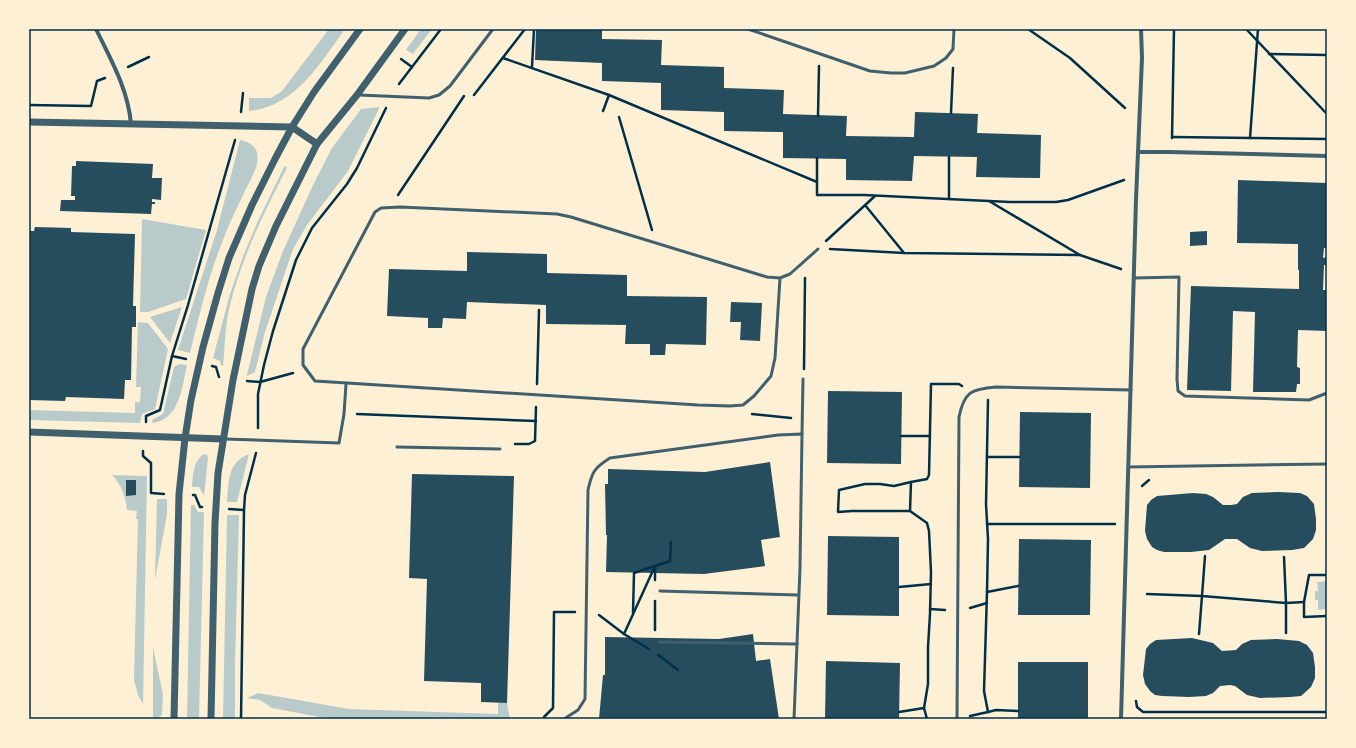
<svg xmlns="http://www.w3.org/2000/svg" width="1356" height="748" font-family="Jost,sans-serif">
	<rect width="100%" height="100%" fill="#fdf0d5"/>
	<g fill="#b9caca">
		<path d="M329,29h10l4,3c-24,33 -49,75 -94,79v-13h22l11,-7z"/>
		<polygon points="421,29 432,29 413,54 406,50"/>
		<polygon points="379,107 379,109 348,171 307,225 293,249 265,332 255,372 247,376 247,375 266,297 283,251 314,183 332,148 361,109"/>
		<path d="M240,140c17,4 20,12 16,28 -10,22 -22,44 -31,67 -16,38 -25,78 -35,118l-12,-3 39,-120z"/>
		<path d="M286,166l1,2c-23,44 -45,89 -57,137 -5,19 -5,41 -7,61l-2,-1 -1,-4 -7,-3 17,-64 14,-40 13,-31 27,-56z"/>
		<polygon points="142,219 206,230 186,299 148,312 140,312"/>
		<polygon points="182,307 170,343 150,317"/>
		<polygon points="138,322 148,323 168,349 155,409 142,414 140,423 29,420 29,410 135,413 135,402 140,402 141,387 136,387"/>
		<path d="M179,364l8,1c-5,22 -7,54 -34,58l-1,-3 11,-6 11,-47z"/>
		<path d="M204,454l3,1 1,2 -4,39 -5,-9h-7c1,-11 1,-26 12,-33z"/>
		<path d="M249,454l-12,48h-10c2,-21 0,-39 22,-48z"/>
		<path d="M112,475l35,1 -4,228 -5,-9 -4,-15 4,-161h-2l1,-8 -10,-1c-1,-13 -6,-26 -15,-35z"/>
		<polygon points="157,499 167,499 167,514 155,580"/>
		<polygon points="191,505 194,505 198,512 204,512 199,719 187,719"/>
		<polygon points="227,515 239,515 235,663 235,719 223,719"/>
		<polygon points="1327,581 1327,609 1318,610 1318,600 1315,600 1315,591 1318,591 1317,582"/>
		<path d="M153,647l10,48 -1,20c-3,2 -5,4 -9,4z"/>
		<polygon points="258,693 349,709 498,714 498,703 507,703 510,719 330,719 272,708 260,700 247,698"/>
	</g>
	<g fill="#264d5e">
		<polygon points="536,29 602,29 602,39 662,40 661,65 724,67 724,88 784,90 783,114 847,116 846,136 914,137 915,112 978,114 977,133 1041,135 1040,178 976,177 977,157 914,156 912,181 846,180 846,159 783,158 783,132 724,131 724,112 661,110 661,83 602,81 602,63 535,60"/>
		<polygon points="76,161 153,164 152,178 162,178 161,200 152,199 152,202 155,202 155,204 152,204 151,214 60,211 61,200 75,200 75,196 71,196 72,166 76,166"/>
		<polygon points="1238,180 1327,183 1327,248 1324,248 1323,258 1327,257 1327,265 1324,265 1323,290 1327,290 1327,331 1298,330 1297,367 1300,368 1300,384 1297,384 1296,392 1253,392 1255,312 1233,311 1231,391 1187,390 1191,286 1299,289 1299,270 1298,270 1298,244 1237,243"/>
		<polygon points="35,227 71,228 71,232 135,234 133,306 136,306 136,327 132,327 131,380 125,380 124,399 66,397 65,401 29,400 29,231 34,231"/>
		<polygon points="1207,231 1207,245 1190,246 1190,232"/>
		<polygon points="467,252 547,254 547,273 627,275 627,296 707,297 706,345 666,344 665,355 650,355 650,344 625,344 626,325 546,324 546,305 467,302 466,319 443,318 442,328 428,328 428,318 387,316 389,269 467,271"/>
		<polygon points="731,302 762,303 760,341 740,340 741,322 730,322"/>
		<polygon points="828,391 902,392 901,464 827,463"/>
		<polygon points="1020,412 1091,413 1090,488 1019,487"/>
		<polygon points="770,462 780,537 761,540 765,566 704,574 606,572 607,535 606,535 605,484 608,484 608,469 705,472"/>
		<polygon points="412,474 514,476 507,703 481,702 481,683 424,681 427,579 409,578"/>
		<polygon points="126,480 136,480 136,495 126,496"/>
		<polygon points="1278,492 1300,493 1307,496 1314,504 1316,519 1316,530 1313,539 1304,548 1292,550 1262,551 1250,548 1237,539 1225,539 1209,550 1191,552 1164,552 1157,550 1152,547 1147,539 1145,531 1147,505 1151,500 1157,496 1193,493 1206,494 1213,497 1223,505 1231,505 1237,504 1243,497 1252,493"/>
		<polygon points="828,536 899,537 899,616 827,615"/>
		<polygon points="1019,539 1091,540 1090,615 1018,615"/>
		<polygon points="753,634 756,661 770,659 779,719 599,719 603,675 605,675 605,637 719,639"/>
		<polygon points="1192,638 1213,643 1222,651 1236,650 1242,644 1251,640 1277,639 1299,641 1307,645 1313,653 1315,667 1315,678 1311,687 1301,696 1290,697 1260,698 1247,695 1235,686 1230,685 1220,686 1213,693 1206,696 1189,697 1162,696 1155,695 1150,691 1145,684 1143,675 1146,649 1150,644 1156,640"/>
		<polygon points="826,661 900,663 899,719 825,719"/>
		<rect x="1018" y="662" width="70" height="57"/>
	</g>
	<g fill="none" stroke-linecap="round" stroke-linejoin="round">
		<g stroke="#003049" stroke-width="2.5">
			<polyline points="1028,29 1070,58 1125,108"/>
			<polyline points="1246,29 1327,114"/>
			<polyline points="1269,54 1327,55"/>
			<polyline points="503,58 609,95 817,182 817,195 864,195 1010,202 1056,202 1068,200 1124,180"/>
			<polyline points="401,59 412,67"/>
			<polyline points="128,67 149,57"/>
			<polyline points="532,67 534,29"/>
			<polyline points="399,84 441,29"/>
			<polyline points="474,95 525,29"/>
			<polyline points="29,105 91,106 97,81 105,78"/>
			<polyline points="603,111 609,95"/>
			<polyline points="241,112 243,93"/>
			<polyline points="951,113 953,68"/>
			<polyline points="818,116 819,66"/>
			<polyline points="619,117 652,230"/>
			<polyline points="1173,137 1327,139"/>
			<polyline points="1172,138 1174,29"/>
			<polyline points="1250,138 1258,29"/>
			<polyline points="817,158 817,182"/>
			<polyline points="398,195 464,96"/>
			<polyline points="949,199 949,157"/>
			<polyline points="989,201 1080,255 1121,269"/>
			<polyline points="865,205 904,253 1080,255"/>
			<polyline points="826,241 875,196"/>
			<polyline points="830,249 904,253"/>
			<polyline points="186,359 172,356 188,305 235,140"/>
			<polyline points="212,366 216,367 219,377"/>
			<polyline points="804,369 805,278"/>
			<polyline points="247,381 260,382 293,373"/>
			<polyline points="537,384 539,310"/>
			<polyline points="357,414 536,421"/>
			<polyline points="752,414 791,418"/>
			<polyline points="146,422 146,416 160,410 172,356"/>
			<polyline points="258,428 258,394 264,365 273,331 296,260 312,228 347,184 357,168 386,108"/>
			<polyline points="901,436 930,436"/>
			<polyline points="515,444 529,444 535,441 536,407"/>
			<polyline points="143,451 143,456 151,463 151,493 164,494"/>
			<polyline points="987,457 1019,457"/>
			<polyline points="1142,486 1149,480"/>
			<polyline points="193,495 195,495 200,507 202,507"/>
			<polyline points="229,509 244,510"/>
			<polyline points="910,511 852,511 838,512 839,490 865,484 880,484 894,486 911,482"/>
			<polyline points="987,524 1115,524"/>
			<polyline points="1205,556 1202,596 1286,603 1286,633"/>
			<polyline points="1284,557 1286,603 1304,602"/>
			<polyline points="1327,575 1309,575 1304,602 1304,617 1327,616"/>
			<polyline points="899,587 931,584"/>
			<polyline points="987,592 1018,586"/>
			<polyline points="1147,594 1202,596 1199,634"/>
			<polyline points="970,608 987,603"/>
			<polyline points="930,609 945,610"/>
			<polyline points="633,613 634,573 670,561 671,542"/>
			<polyline points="599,615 624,634 649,649"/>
			<polyline points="655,630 655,601"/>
			<polyline points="624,634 655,566 655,580"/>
			<polyline points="658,655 678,670"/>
			<polyline points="1136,701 1137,707 1143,712 1327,712"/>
			<polyline points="899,712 924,708"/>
			<polyline points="988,712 996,710 1018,711"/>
			<polyline points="970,716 988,712 984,691 987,592 988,539 986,504 988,400"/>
			<polyline points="241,719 244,510 245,495 256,453"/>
			<polyline points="544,719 544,717 553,708 554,612 575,612"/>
			<polyline points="927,719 924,708 928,684 928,647 930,614 931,572 929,531 927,523 910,511 911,482 927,479 929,475 931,384 959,384 962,386"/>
		</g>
		<g stroke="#3f606c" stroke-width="3">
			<polyline points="748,29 870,71 891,73 905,73 934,66 946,58 953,49 954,29"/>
			<polyline points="359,95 429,98 439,95 450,86 493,29"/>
			<polyline points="780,278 775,358 771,376 754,396 743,405 730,406 698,405 315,381 303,365 303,349 375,212 381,208 400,207 557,214 571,217 767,277 780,278 790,274 818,249"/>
			<polyline points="1134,278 1179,277 1177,379 1178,391 1185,396 1309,400 1327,393"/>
			<polyline points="802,434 803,379"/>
			<polyline points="225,439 339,443 344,414 346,384"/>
			<polyline points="397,447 500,449"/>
			<polyline points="1128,467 1327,464"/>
			<polyline points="660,591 798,595"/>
			<polyline points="659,642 797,644"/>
			<path d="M564,719l14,-9 7,-11 3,-209c4,-18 6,-22 22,-32l168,-23 24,-1 -2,134 -6,151"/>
			<path d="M957,719l2,-302c5,-25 12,-28 37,-30l135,3"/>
		</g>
		<g stroke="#3f606c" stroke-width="4">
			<path d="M96,29c15,31 32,60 35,95"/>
			<polyline points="1138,152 1169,152 1327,156"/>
			<polyline points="1121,719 1136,199 1142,58 1141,29"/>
		</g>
		<g stroke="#3f606c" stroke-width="7">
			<polyline points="29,122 292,127 317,144"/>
			<polyline points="29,432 223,439"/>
			<polyline points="174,719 179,494 185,438 191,400 203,347 218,293 229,258 252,205 275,159 292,127 314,92 360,29"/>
			<polyline points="211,719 215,523 218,473 233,380 252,289 259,266 276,226 317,144 357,95 405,29"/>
		</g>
	</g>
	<rect width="1356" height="748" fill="none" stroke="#fdf0d5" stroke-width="60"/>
	<rect x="30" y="30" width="1296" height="688" fill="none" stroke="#003049" stroke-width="1.5"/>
</svg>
